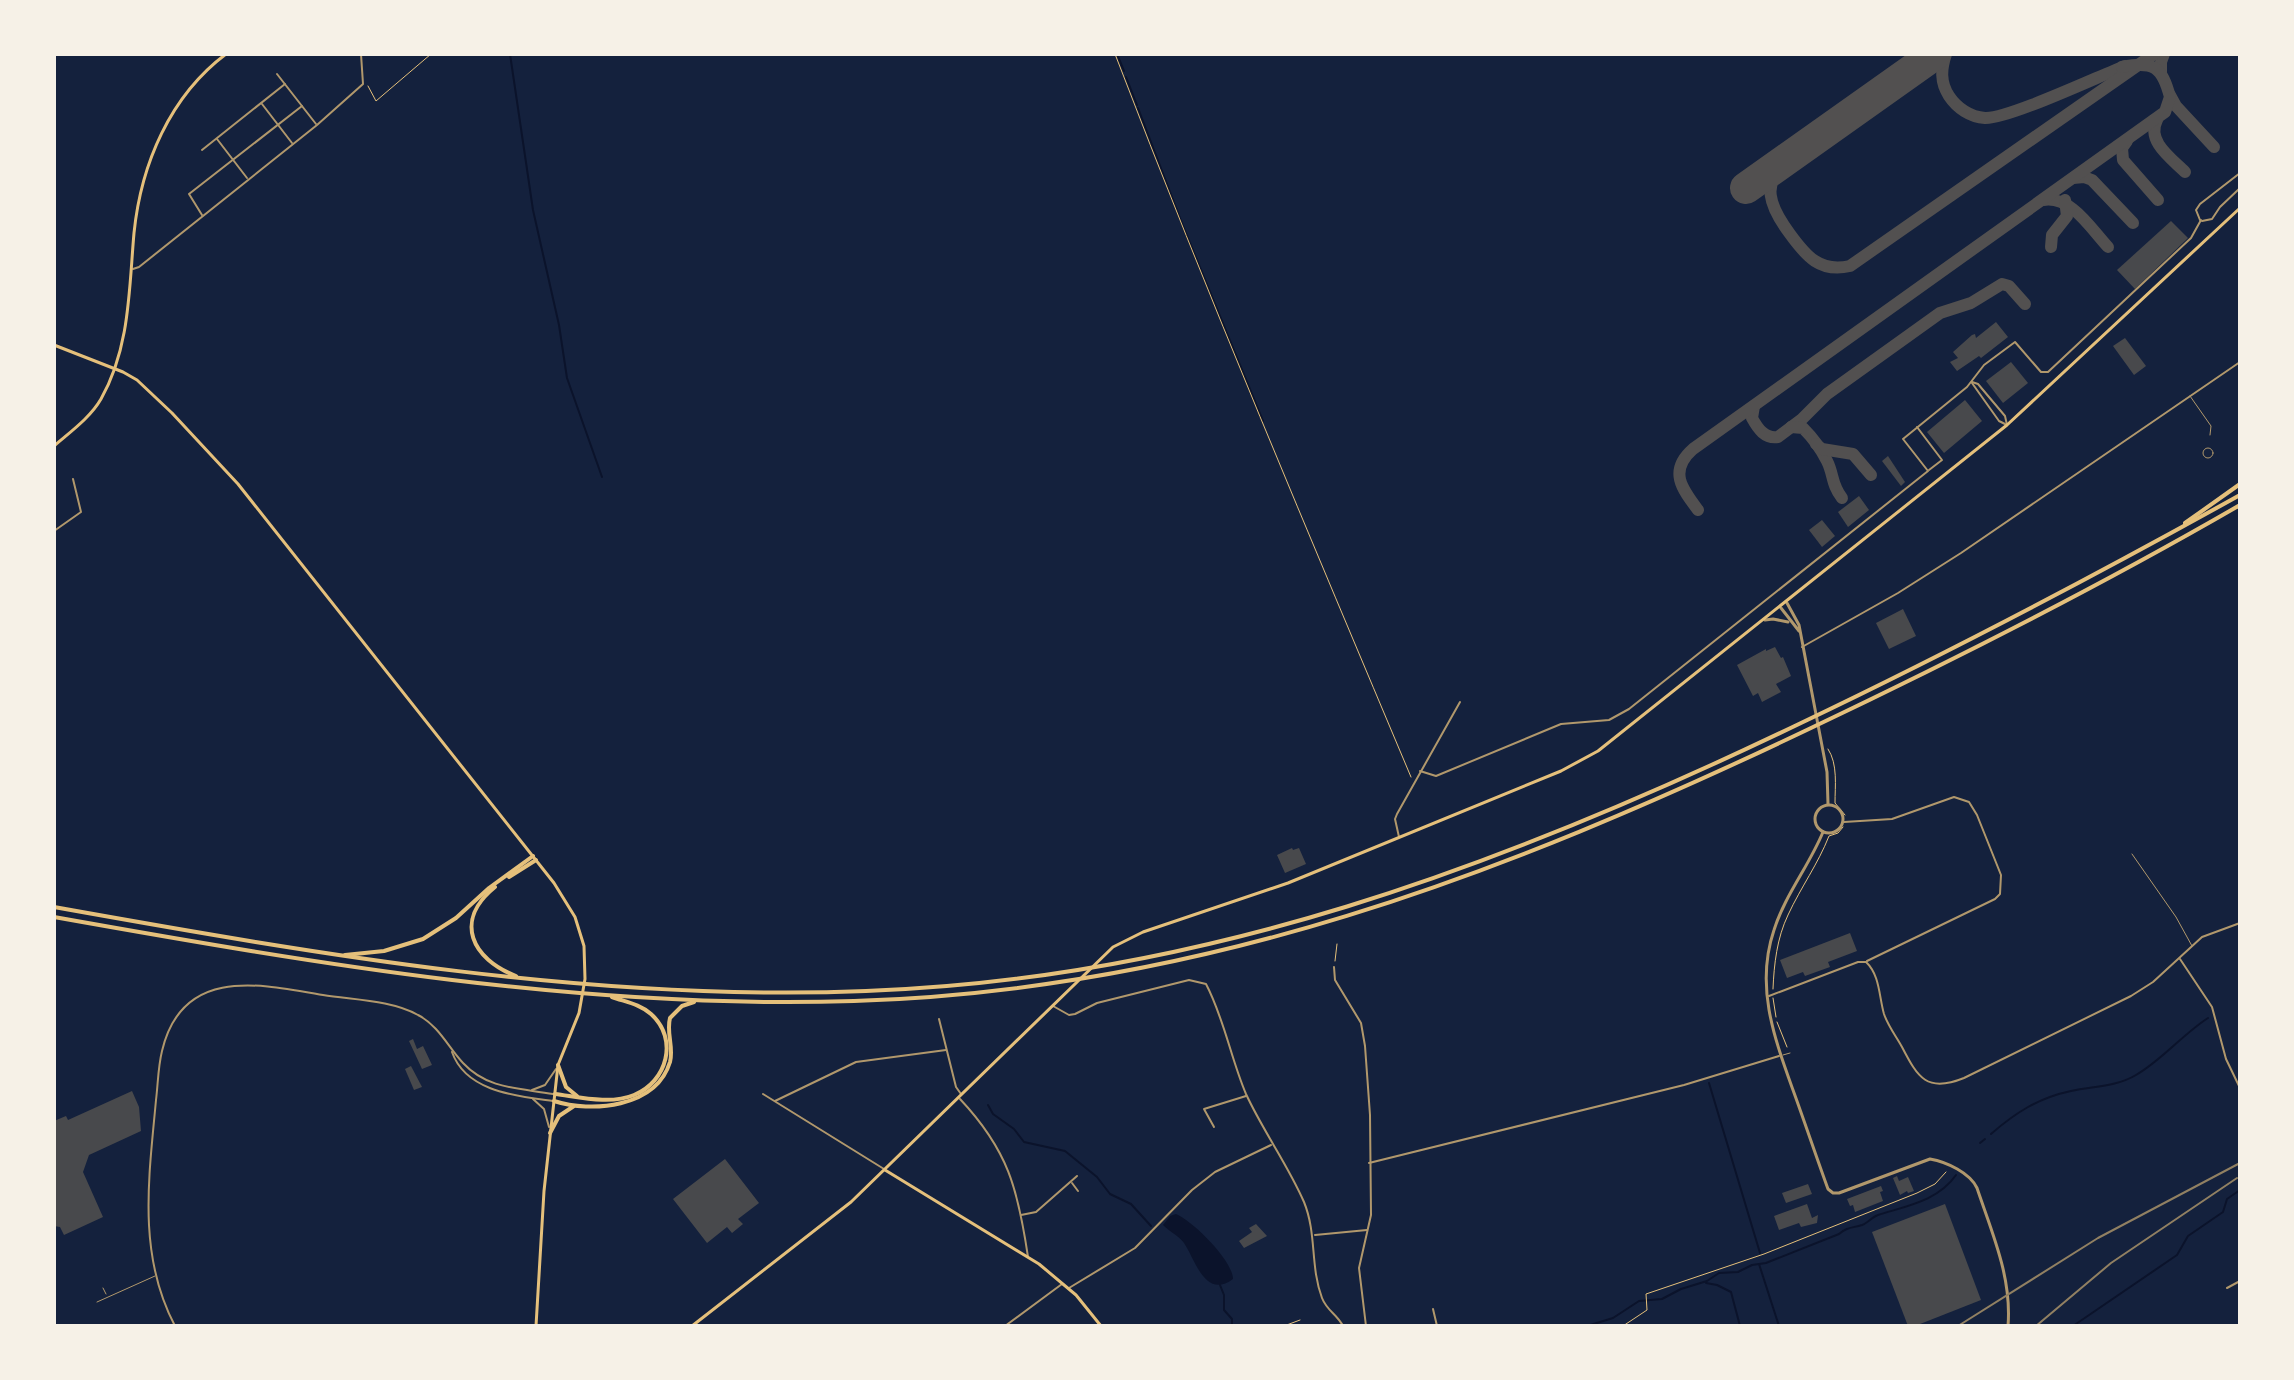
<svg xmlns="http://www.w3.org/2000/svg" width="2294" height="1380" font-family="'Varela Round',sans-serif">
	<rect width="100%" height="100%" fill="#14213d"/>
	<path fill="#0b132b" d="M1176,1214c17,7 57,47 57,65 -28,21 -38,-20 -49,-36 -5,-7 -14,-11 -21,-18l7,-9z"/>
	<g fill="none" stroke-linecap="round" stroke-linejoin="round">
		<g stroke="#0b132b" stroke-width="2">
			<polyline points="510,54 533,210 559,325 567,378 602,477"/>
			<polyline points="1117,54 1124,71"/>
			<polyline points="1126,77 1137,105"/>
			<polyline points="1138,108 1183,226 1263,421"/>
			<polyline points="1709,1083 1760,1253"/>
			<polyline points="988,1105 993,1114 1014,1129 1024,1142 1065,1151 1097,1177 1110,1194 1131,1204 1151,1226"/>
			<path d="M1991,1134c24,-21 47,-36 80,-43 22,-5 45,-4 65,-16 25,-14 47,-41 72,-57"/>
			<polyline points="1980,1143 1985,1139"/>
			<polyline points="1759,1264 1779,1326"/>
			<polyline points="1706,1283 1717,1285 1731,1292 1740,1326"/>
			<polyline points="1220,1285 1224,1295 1224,1310 1232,1319 1232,1326"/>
			<path d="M1587,1326l26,-8 26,-17 23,-2 19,-10 26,-8 12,-8 19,-1 14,-7 14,-2 73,-29c8,-7 13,-6 23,-9 6,-2 10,-8 16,-10 28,-9 60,-14 78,-40"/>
			<polyline points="2073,1326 2177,1255 2188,1236 2223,1212 2227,1199 2240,1190"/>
		</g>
		<g stroke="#525050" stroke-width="12">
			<path d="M1946,54c-5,15 -6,28 3,42 8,12 21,21 36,22 23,1 112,-41 140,-52"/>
			<polyline points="2161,73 2161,62 2164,54"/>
			<polyline points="2170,95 2176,106 2214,147"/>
			<path d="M2157,120c-11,21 14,38 28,52"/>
			<polyline points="2127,141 2122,148 2123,160 2158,200"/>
			<path d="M1789,158c-30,25 -19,49 1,76 16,22 30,39 60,32l304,-212"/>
			<polyline points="2073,178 2084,177 2092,180 2133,223"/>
			<path d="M2043,200c28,-5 48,29 65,47"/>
			<polyline points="2051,247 2052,235 2067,216 2065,200"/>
			<path d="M1754,406l-2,12c6,11 13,21 26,19l24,-18 25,-25 113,-81 31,-10 31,-19 7,2 16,18"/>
			<path d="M1791,427l12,1c9,9 18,21 24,33 7,14 4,23 15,37"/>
			<polyline points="1816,444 1822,449 1853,454 1871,475"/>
			<path d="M1698,510c-16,-21 -30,-39 -5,-61l472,-337 5,-15c-8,-31 -17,-36 -48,-30"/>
		</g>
		<polyline stroke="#525050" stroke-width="32" points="1746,188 1935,54"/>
	</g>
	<g fill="#48494c">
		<polygon points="2171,221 2188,238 2135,289 2117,270"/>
		<polygon points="1996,322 2008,337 1981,358 1979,356 1957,371 1950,362 1958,358 1953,352 1972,335 1975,334 1976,338"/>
		<polygon points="2125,338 2146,366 2134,375 2113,346"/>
		<polygon points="2011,362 2028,383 2003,403 1986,381"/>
		<polygon points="1965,400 1982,421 1944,453 1927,432"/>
		<polygon points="1888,456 1905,482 1901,486 1882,461"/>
		<polygon points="1859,496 1869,510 1848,527 1838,512"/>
		<polygon points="1822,520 1835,536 1822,547 1809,530"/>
		<polygon points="1903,609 1916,636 1889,649 1876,623"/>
		<polygon points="1775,647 1781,658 1783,657 1791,676 1776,684 1781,692 1762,702 1758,693 1753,696 1737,665 1766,649 1766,651"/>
		<polygon points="1292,848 1293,850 1299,848 1306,864 1285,873 1277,855"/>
		<polygon points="1850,933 1857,951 1828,962 1830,967 1805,976 1803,972 1787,978 1780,960"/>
		<polygon points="413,1039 417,1049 423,1046 432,1065 422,1069 409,1041"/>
		<polygon points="411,1066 422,1087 414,1090 405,1069"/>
		<polygon points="132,1091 139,1107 141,1131 89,1155 83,1172 103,1217 64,1235 60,1227 54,1226 54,1121 66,1116 68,1120"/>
		<polygon points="725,1159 759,1203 738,1219 743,1224 732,1233 727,1227 707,1243 673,1199"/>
		<polygon points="1897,1176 1899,1181 1908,1177 1914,1191 1908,1193 1907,1191 1900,1195 1893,1178"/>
		<polygon points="1808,1184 1812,1194 1786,1203 1782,1193"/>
		<polygon points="1881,1186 1883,1191 1880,1192 1883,1201 1855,1212 1853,1205 1850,1206 1847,1199"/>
		<polygon points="1807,1204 1812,1218 1818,1215 1817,1223 1801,1227 1799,1223 1779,1230 1774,1216"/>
		<polygon points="1945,1204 1981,1300 1915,1326 1908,1326 1872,1232"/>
		<polygon points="1256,1224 1267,1236 1244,1248 1239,1241 1252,1232 1249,1228"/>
	</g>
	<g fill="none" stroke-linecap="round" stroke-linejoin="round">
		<g stroke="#e5c07b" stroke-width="1">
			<path d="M1115,54c93,243 195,483 296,723"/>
			<polyline points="368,86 376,101 431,54"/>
			<path d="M1828,749c10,15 7,37 7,54l10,12"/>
			<polyline points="1335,961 1337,944"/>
			<path d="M1773,989c1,-25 4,-51 15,-74 13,-28 30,-51 41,-79l9,-3 5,-6"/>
			<polyline points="1773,998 1776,1017"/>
			<polyline points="1777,1022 1787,1047"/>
			<polyline points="1284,1326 1300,1320"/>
			<polyline points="1623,1326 1647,1310 1646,1294 1764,1254 1917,1193 1935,1184 1946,1172"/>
		</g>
		<g stroke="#b1986c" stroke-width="1">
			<polyline points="2190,396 2211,426 2210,435"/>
			<circle cx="2208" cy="453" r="5"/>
			<polyline points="2132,854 2176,917 2192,946"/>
			<polyline points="1783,1055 1790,1053"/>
			<polyline points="103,1288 106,1294"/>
			<polyline points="97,1302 155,1276"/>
		</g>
		<g stroke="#b1986c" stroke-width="2">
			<polyline points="277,74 316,124"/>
			<polyline points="262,104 292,143"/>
			<polyline points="217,139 247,178"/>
			<polyline points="202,150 285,84"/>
			<polyline points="202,215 189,194 302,106"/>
			<polyline points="2200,220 2196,210 2200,204 2240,173"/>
			<polyline points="2202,221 2212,219 2220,207 2240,188"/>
			<polyline points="133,269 139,267 317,125 363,84 361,54"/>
			<polyline points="1972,382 1978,384 2005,416 2007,425"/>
			<polyline points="1972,383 1999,421 2005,424"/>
			<polyline points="1917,427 1942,460 1929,470"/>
			<polyline points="54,531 81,512 73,479"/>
			<polyline points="1802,647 1898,593 1961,553 2240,362"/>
			<polyline points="1420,771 1436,776 1561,724 1609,720 1629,709 1928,471 1903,439 1967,387 1984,365 2015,342 2041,372 2048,372 2191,238 2201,220"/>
			<polyline points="1844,822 1892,819 1954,797 1969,802 1977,815 2001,875 2000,894 1995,899 1867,961"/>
			<polyline points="1399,837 1395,819 1397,814 1460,702"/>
			<polyline points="2180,959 2212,1007 2226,1059 2240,1088"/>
			<polyline points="1334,967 1335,980 1361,1023 1365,1046 1370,1115 1371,1215 1359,1268 1366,1326"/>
			<path d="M1769,996l89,-34h8c14,13 13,35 18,52 4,12 12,22 18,33 16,31 25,46 62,31l167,-82 22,-14 49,-45 38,-14"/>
			<path d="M1053,1006l16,9 6,-1 22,-11 92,-23 17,4c18,34 25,75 40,110 17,37 42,71 58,108 13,32 6,64 18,96 5,13 15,16 21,28"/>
			<polyline points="939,1019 956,1087 961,1094"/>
			<path d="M452,1052c14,40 65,44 101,49"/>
			<polyline points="532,1090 545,1085 556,1069"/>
			<polyline points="763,1094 884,1169"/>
			<polyline points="533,1099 544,1109 549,1127"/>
			<path d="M960,1099c48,51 58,90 68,158"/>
			<polyline points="775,1101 856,1062 946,1050"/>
			<polyline points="1214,1127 1204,1109 1246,1096"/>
			<polyline points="1369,1163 1684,1085 1779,1056"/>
			<polyline points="1072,1183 1078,1191"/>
			<polyline points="1021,1215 1036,1212 1077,1176"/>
			<polyline points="1315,1235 1367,1230"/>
			<polyline points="1069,1288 1135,1248 1192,1190 1215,1172 1271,1145"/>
			<polyline points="2227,1288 2240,1281"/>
			<polyline points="1433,1309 1437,1326"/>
			<path d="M175,1326c-38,-72 -26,-149 -19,-226 2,-16 2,-33 6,-49 20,-85 98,-67 161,-56 30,5 68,5 95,20 21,11 30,32 45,48 25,27 58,25 90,31"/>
			<polyline points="1005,1326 1062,1284"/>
		</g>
		<g stroke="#b1986c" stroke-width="3">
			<polyline points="1787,603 1799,625 1827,772 1828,804"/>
			<polyline points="1781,608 1799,631"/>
			<polyline points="1765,620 1773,619 1788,622"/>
			<circle cx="1829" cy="819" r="14"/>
			<path d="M1823,832c-14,34 -38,63 -49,98 -19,56 0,107 19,160 12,33 23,66 35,99l5,4h6l91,-34c17,3 40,14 47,29 15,45 35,89 31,138"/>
		</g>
		<g stroke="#e5c07b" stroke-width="3">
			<polyline points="54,345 123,372 137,380 172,413 238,484 554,883 575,917 584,946 585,979 579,1013 558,1065 544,1191 536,1326"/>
			<path d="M54,446c16,-14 36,-28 47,-47 29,-51 28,-110 33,-166 7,-69 36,-137 92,-179"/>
			<polyline points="885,1170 1039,1264 1076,1295 1101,1326"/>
			<polyline points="692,1326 851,1202 1113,947 1143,932 1288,883 1561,771 1598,751 2007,425 2240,208"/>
		</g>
		<g stroke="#e5c07b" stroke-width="4">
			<polyline points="2185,523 2240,484"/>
			<polyline points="509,877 536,860"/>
			<path d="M495,887c-42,34 -23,72 21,89"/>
			<path d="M54,907c268,48 539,95 812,84 335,-12 636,-124 935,-268 149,-71 295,-148 439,-228"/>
			<path d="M54,917c264,47 531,93 800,84 348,-11 647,-125 957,-273 145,-69 289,-142 429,-223"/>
			<polyline points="345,955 384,951 423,939 456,918 489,888 533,856"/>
			<polyline points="558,1065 566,1087 577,1096"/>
			<path d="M555,1094c24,3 55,11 79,1 33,-13 45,-56 17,-81 -11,-10 -25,-12 -39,-17"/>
			<path d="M554,1101c37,12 102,7 116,-39 4,-15 -4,-29 0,-44l12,-12 12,-4"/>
			<polyline points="550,1133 559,1116 574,1106"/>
		</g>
		<g stroke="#918062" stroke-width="2">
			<polyline points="1958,1326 2098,1238 2240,1163"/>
			<polyline points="2036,1326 2111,1263 2237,1178"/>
		</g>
	</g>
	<rect width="2294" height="1380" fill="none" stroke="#f6f1e7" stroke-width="112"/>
</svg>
